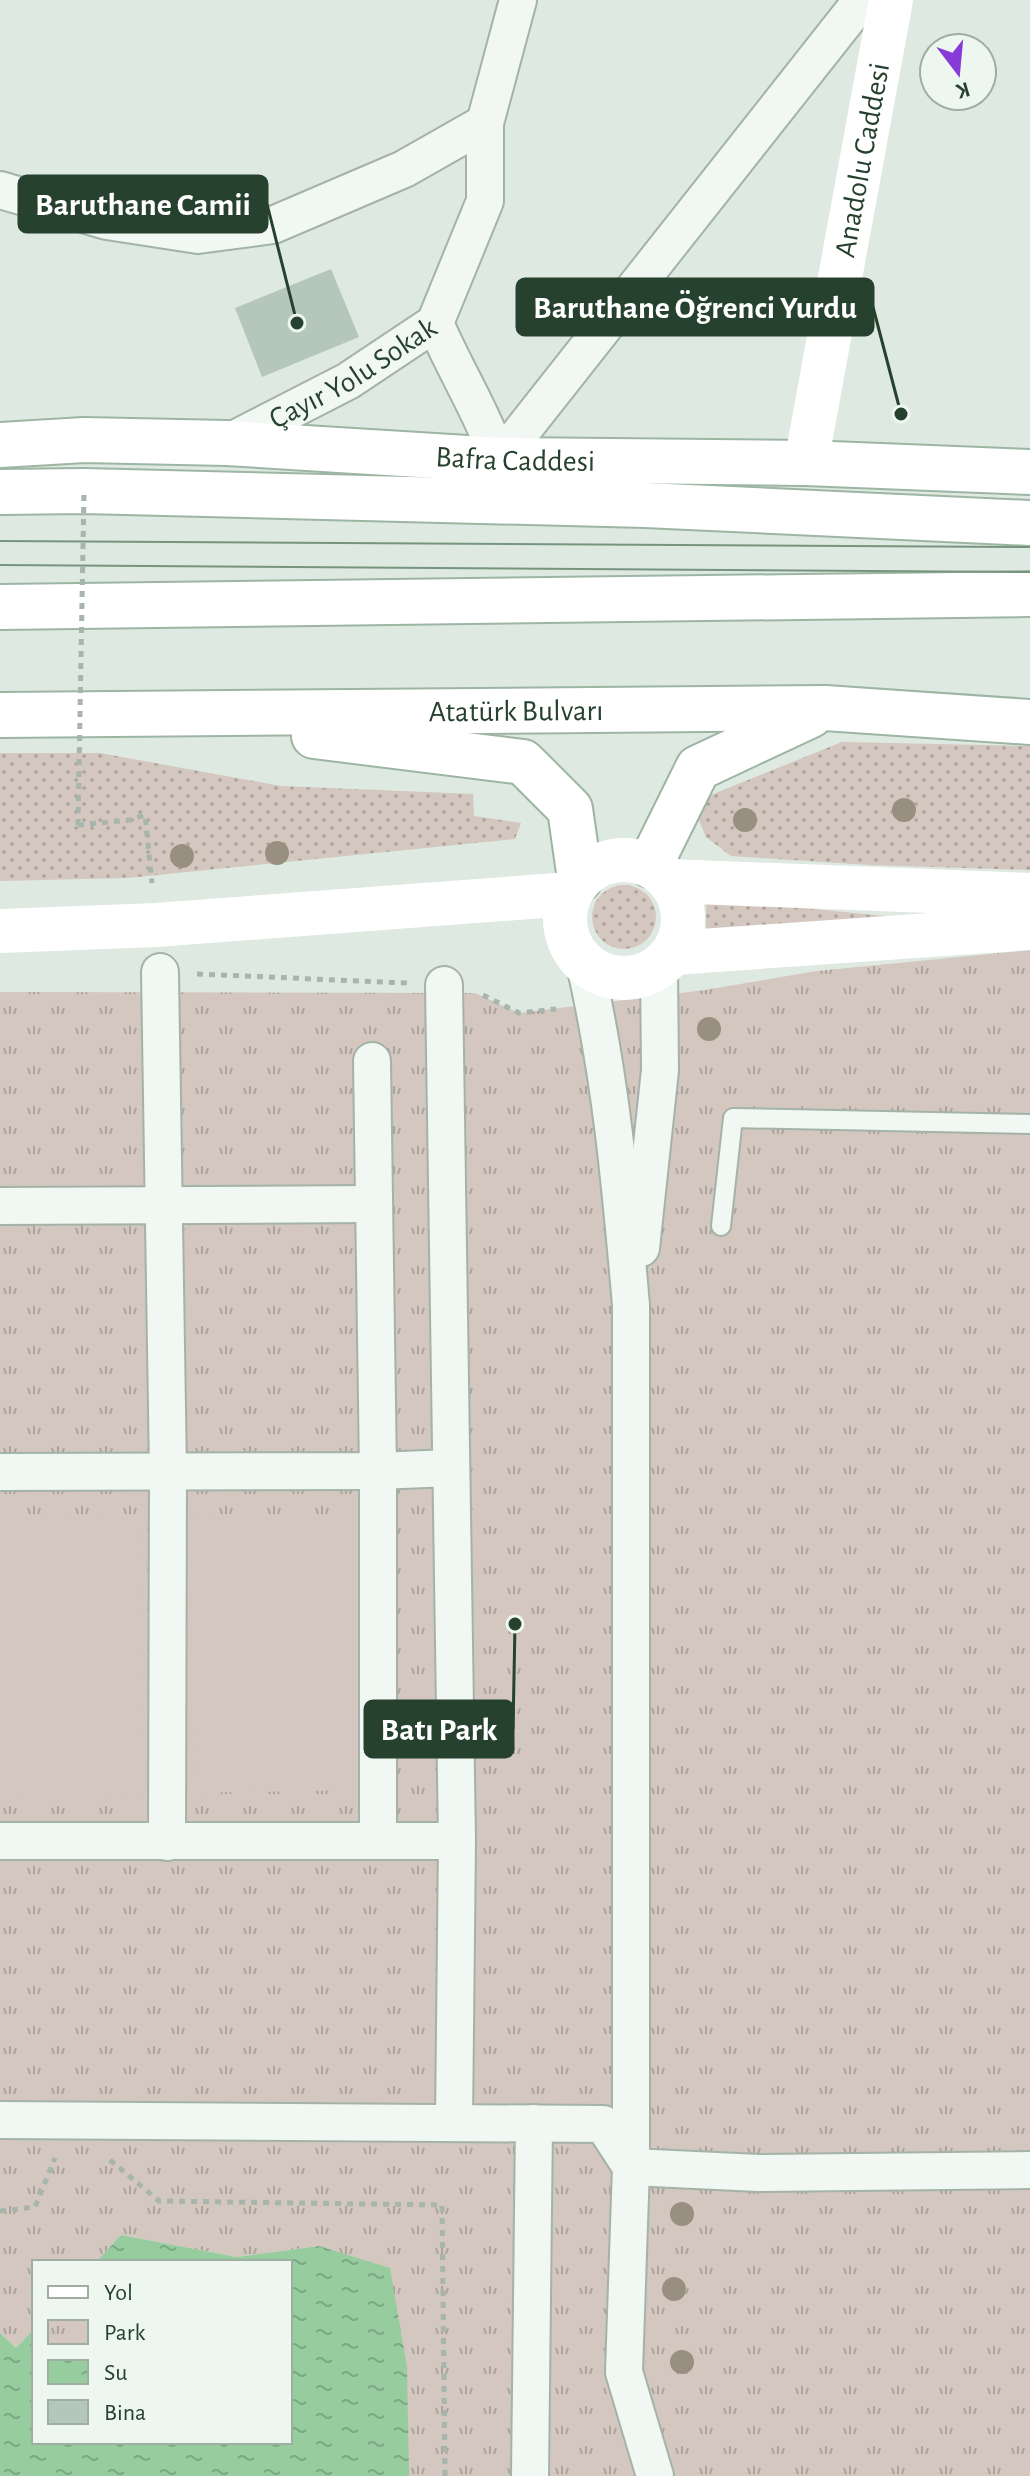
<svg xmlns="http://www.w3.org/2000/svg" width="1030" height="2476" font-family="'Alegreya Sans',sans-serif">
	<defs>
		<pattern id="grass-dots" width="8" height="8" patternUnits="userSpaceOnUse" patternTransform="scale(2)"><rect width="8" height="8" fill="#d3c7bf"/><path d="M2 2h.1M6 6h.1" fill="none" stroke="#aba39c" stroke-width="1.8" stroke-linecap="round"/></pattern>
		<pattern id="park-tufts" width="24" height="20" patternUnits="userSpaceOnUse" patternTransform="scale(2)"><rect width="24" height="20" fill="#d3c7bf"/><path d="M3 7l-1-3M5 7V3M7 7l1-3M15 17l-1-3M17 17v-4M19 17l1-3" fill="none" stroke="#aba39c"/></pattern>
		<pattern id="water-ripples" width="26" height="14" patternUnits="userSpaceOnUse" patternTransform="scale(2)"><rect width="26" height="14" fill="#97cc9f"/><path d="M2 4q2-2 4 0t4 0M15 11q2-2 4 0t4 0" fill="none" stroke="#7ba782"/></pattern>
	</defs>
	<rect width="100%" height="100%" fill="#dee9e1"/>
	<g fill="url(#grass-dots)">
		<polygon points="842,742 1030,746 1030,870 869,865 731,856 706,837 696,813 711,795"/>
		<polygon points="0,753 100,753 281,786 473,794 474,816 521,823 515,839 128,878 0,881"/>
		<circle cx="624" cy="917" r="32"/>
		<polygon points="706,898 894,917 706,938"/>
	</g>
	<polygon fill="url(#park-tufts)" points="1030,950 1030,2476 408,2476 319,2246 237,2257 121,2235 96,2262 34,2262 34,2329 16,2348 0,2333 0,992 475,993 519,1013 705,990 817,971"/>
	<g fill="#d3c7bf">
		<polygon points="140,1515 145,1795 0,1798 0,1518"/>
		<polygon points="354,1515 357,1790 193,1793 189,1518"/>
	</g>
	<polygon fill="url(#water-ripples)" points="121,2235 237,2257 319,2246 390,2268 407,2367 409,2476 0,2476 0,2333 16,2348 34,2329 34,2442 290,2442 290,2262 96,2262"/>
	<polygon fill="#b5c6ba" points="331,269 359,337 262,377 235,308"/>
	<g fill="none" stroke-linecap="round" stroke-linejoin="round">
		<g stroke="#a3b3a8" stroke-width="22">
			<polyline id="service" points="721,1226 733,1118 1030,1124"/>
		</g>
		<g stroke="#a3b3a8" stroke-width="40">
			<g id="minor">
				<polyline points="0,190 107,221 198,235 273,225 404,169 485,123"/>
				<path d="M435,323c20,47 47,89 64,137"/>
				<path id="s1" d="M227,443l121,-62 87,-58 50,-122v-78l33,-123"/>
				<polyline points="499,460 862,0"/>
				<path d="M585,965c26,112 36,226 46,340v862l-7,205 31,104"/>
				<polyline points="160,972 168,1471 167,1842"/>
				<polyline points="444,985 457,1841 454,2122"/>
				<polyline points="372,1061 378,1471 378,1840"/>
				<polyline points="0,1206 374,1204"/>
				<polyline points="641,1248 660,1070 659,967"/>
				<polyline points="0,1472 378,1471 450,1468"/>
				<polyline points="0,1841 457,1841"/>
				<polyline points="0,2120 603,2124 631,2167 759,2173 1030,2170"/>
				<polyline points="530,2476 534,2123"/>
			</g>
		</g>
		<g stroke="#9db5a3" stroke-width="48">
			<g id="primary">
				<path id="s3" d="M0,445l84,-5 143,3 272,17 307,3 224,9"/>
				<polyline points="0,492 84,491 645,505 1030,523"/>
				<polyline points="0,607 1030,594"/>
				<path id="s4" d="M0,715l825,-7 205,14"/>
				<polyline points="314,736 523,762 570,809 580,879"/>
				<polyline points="650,865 698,768 811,715"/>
			</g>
		</g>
		<g stroke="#a8b5ac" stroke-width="5" stroke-dasharray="6 6" stroke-linecap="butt">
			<polyline points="78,825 130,820 145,815 152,883"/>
			<polyline points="197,974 407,983"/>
			<polyline points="483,995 519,1013 556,1009"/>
			<polyline points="110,2160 159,2201 442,2205 445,2476"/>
			<polyline points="0,2211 35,2207 55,2158"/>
		</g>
		<use href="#service" stroke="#f1f7f3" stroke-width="18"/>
		<use href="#minor" stroke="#f1f7f3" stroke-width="36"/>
		<g stroke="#fff" stroke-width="44">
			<path id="s2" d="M806,463l85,-463"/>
			<circle cx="624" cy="919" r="59"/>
			<polyline points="670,881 1030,895"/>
			<polyline points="0,931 156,925 570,894"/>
			<polyline points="673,953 1030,928"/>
		</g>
		<use href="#primary" stroke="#fff" stroke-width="44"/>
		<g stroke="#77947e" stroke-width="2">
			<polyline points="0,541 1030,547"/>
			<polyline points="0,565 1030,572"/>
		</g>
		<polyline stroke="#a8b5ac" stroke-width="5" stroke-dasharray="6 6" stroke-linecap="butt" points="78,825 84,491"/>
	</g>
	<g fill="#988f81">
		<circle cx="904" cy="810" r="12"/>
		<circle cx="745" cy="820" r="12"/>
		<circle cx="277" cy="853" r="12"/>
		<circle cx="182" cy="856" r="12"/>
		<circle cx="709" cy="1029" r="12"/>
		<circle cx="682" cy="2214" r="12"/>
		<circle cx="674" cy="2289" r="12"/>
		<circle cx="682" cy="2362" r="12"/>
	</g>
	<g text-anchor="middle" stroke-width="7" stroke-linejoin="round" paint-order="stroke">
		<g font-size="30" fill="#26412e" stroke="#eef6f0">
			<text dy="10" stroke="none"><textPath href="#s2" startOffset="308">Anadolu Caddesi</textPath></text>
			<text dy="10" stroke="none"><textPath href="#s1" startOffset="144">Çayır Yolu Sokak</textPath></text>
			<text dy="10" stroke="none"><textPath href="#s3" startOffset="516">Bafra Caddesi</textPath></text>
			<text dy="10" stroke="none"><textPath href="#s4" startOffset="516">Atatürk Bulvarı</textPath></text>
		</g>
	</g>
	<path fill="none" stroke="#26412e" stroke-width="3" d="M297 323L267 204M901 414L873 307M515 1624L513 1729"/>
	<g fill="#26412e" stroke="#eef6f0" stroke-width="3">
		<circle cx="297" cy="323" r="8"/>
		<circle cx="901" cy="414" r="8"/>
		<circle cx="515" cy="1624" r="8"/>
	</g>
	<g fill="#26412e" stroke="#26412e" stroke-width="3">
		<rect x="19" y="176" width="248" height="56" rx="8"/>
		<rect x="517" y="279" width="356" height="56" rx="8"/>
		<rect x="365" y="1701" width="148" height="56" rx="8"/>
	</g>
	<g font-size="32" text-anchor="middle" font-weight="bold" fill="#fff">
		<text x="143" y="215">Baruthane Camii</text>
		<text x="695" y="318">Baruthane Öğrenci Yurdu</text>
		<text x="439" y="1740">Batı Park</text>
	</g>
	<rect x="32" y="2260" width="260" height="184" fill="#eef6f0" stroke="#9eaea2" stroke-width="2"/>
	<rect x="48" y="2286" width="40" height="12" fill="#ffffff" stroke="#9eaea2" stroke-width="2"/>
	<text x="104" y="2300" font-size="24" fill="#26412e">Yol</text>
	<rect x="48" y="2320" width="40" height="24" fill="url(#park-tufts)" stroke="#9eaea2" stroke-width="2"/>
	<text x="104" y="2340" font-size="24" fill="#26412e">Park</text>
	<rect x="48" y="2360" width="40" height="24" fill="url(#water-ripples)" stroke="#9eaea2" stroke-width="2"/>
	<text x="104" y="2380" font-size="24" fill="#26412e">Su</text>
	<rect x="48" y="2400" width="40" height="24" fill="#b5c6ba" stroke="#9eaea2" stroke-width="2"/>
	<text x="104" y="2420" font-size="24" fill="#26412e">Bina</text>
	<g transform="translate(958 72) rotate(164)"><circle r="38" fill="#eef6f0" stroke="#9eaea2" stroke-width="2"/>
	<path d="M0-6L14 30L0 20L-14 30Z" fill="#863ad7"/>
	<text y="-12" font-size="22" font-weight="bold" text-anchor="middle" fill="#26412e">K</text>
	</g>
</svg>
